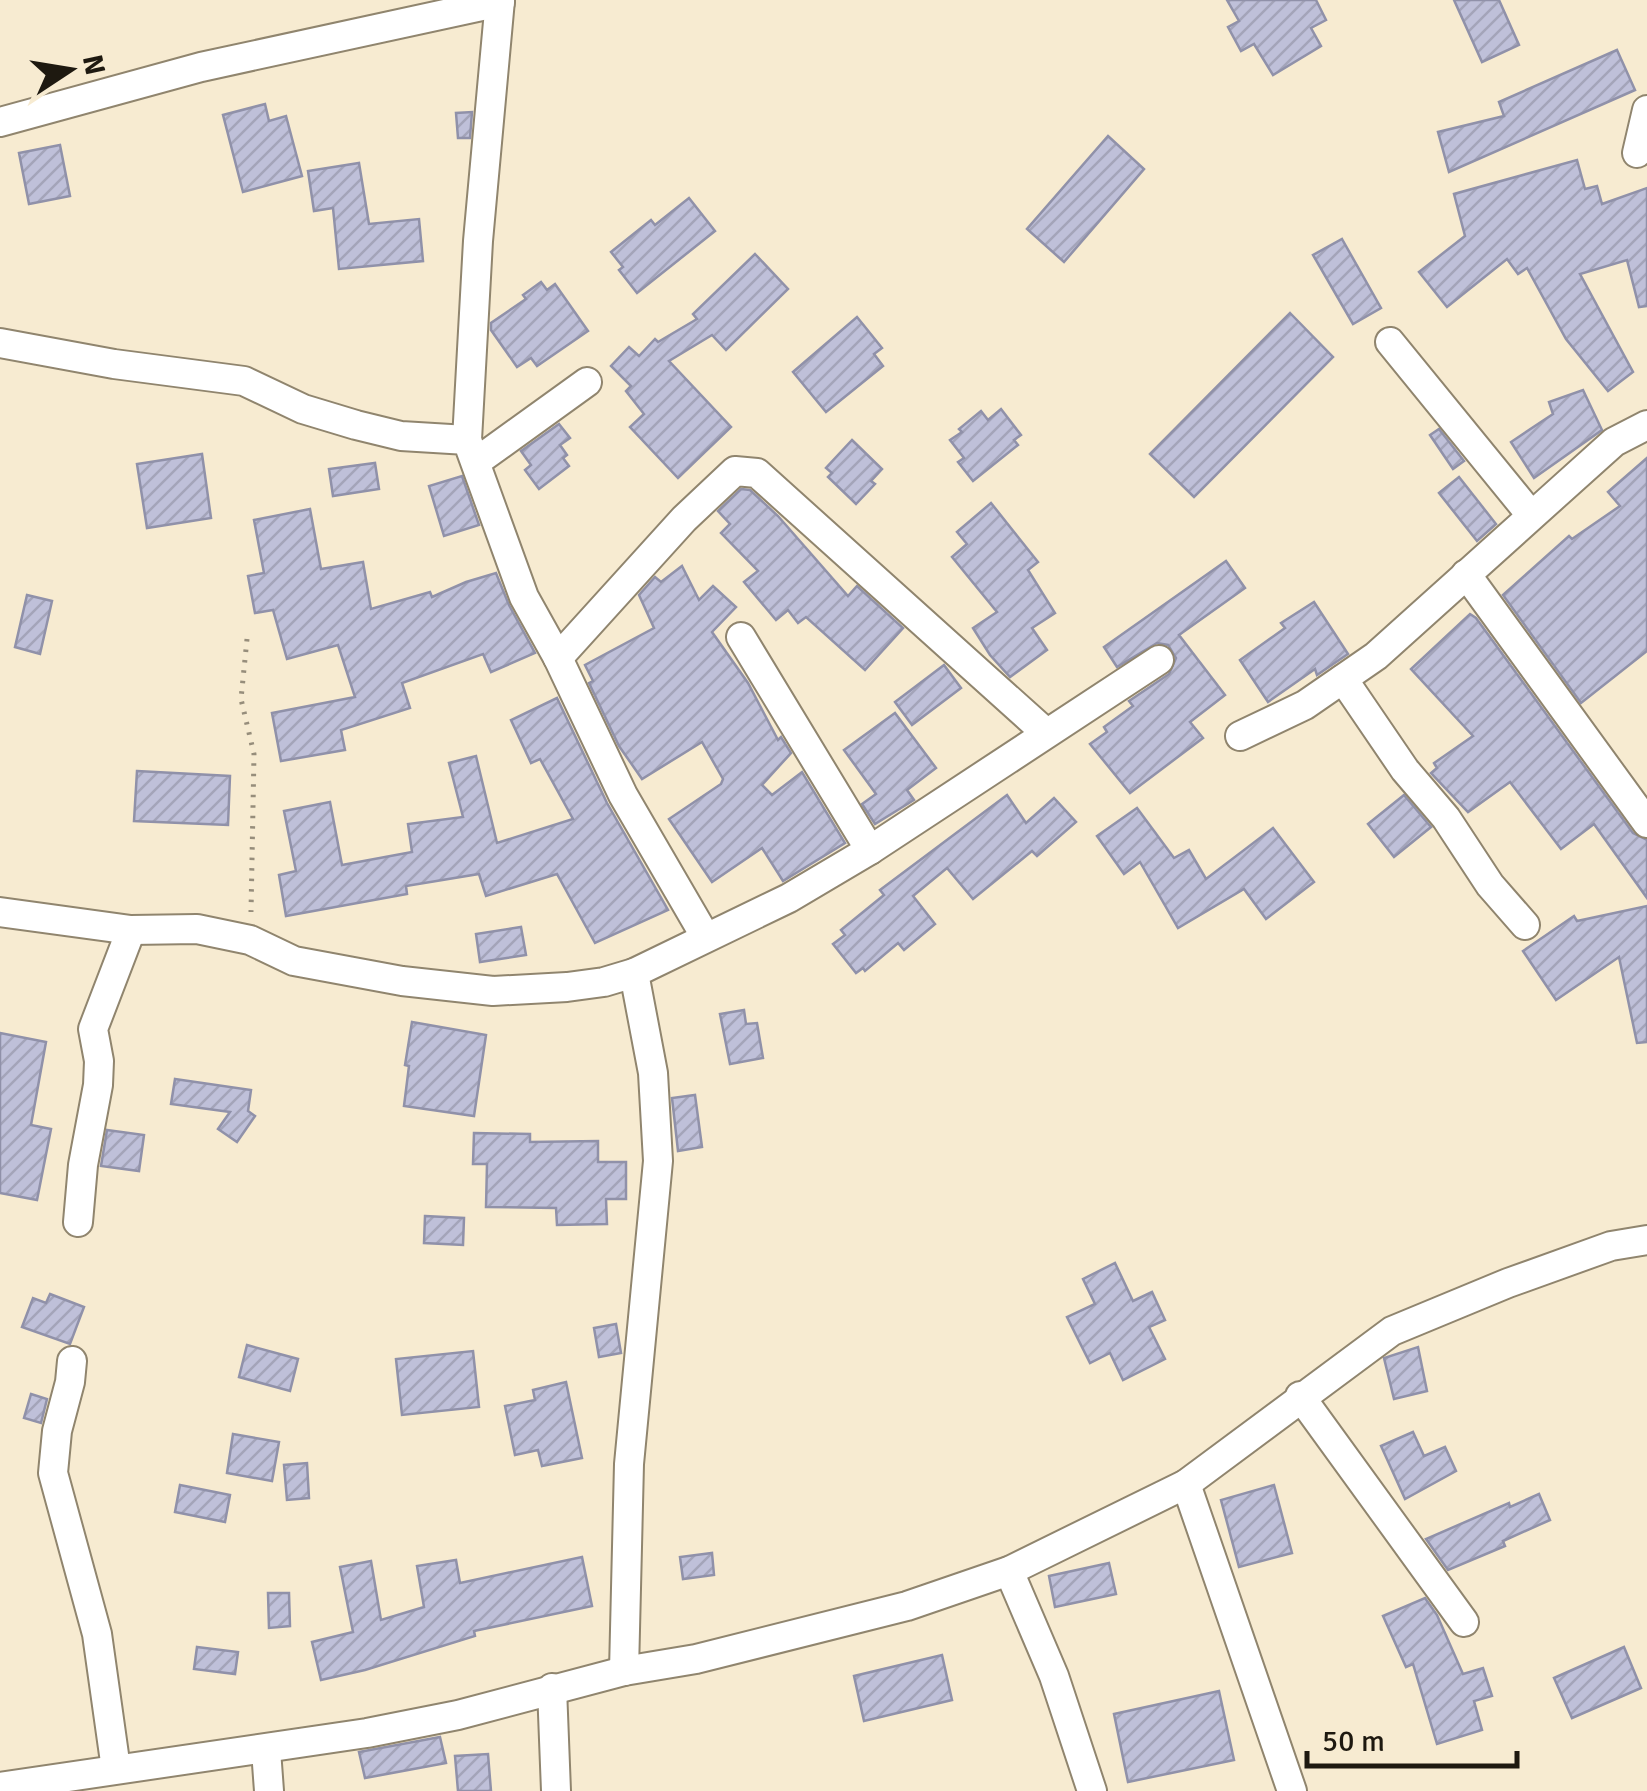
<svg xmlns="http://www.w3.org/2000/svg" width="1647" height="1791" font-family="Signika,sans-serif">
	<defs>
		<pattern id="building-hatch" width="6" height="6" patternUnits="userSpaceOnUse" patternTransform="scale(2.5)"><rect width="6" height="6" fill="#bfc0d9"/><path d="M-1 1l2-2M0 6l6-6M5 7l2-2" fill="none" stroke="#a4a4b9"/></pattern>
	</defs>
	<rect width="100%" height="100%" fill="#f7ebd1"/>
	<g fill="url(#building-hatch)" stroke="#9091a9" stroke-width="2.5">
		<polygon points="1227,0 1316,0 1326,20 1311,28 1321,46 1273,75 1254,44 1241,51 1228,27 1239,21"/>
		<polygon points="1454,0 1499,0 1519,45 1482,62"/>
		<polygon points="1617,50 1635,90 1449,172 1438,132 1504,116 1499,102"/>
		<polygon points="265,104 269,121 286,116 302,176 243,192 223,115"/>
		<polygon points="472,112 470,138 458,138 456,113"/>
		<polygon points="1108,136 1144,169 1064,262 1027,229"/>
		<polygon points="60,145 70,196 29,204 19,153"/>
		<polygon points="1577,160 1585,189 1597,186 1602,204 1647,188 1647,306 1639,307 1627,260 1580,274 1633,372 1608,391 1566,339 1527,268 1518,274 1507,259 1447,307 1419,272 1465,236 1454,194"/>
		<polygon points="359,163 369,224 419,219 423,261 339,269 333,208 314,211 308,171"/>
		<polygon points="689,198 715,231 637,293 619,270 623,267 611,252 651,220 655,225"/>
		<polygon points="1342,239 1381,308 1353,324 1313,255"/>
		<polygon points="755,254 788,289 726,350 712,335 669,361 731,427 678,478 630,427 644,414 626,391 631,386 611,366 629,347 639,356 655,339 658,342 697,319 693,314"/>
		<polygon points="541,282 547,290 555,284 588,331 537,366 531,358 517,367 491,330 491,323 526,299 523,295"/>
		<polygon points="1290,313 1333,357 1194,497 1150,454"/>
		<polygon points="857,317 882,348 874,354 883,366 826,412 793,372"/>
		<polygon points="1583,390 1602,430 1534,478 1511,442 1553,414 1549,402"/>
		<polygon points="1001,409 1021,435 1014,440 1018,445 973,481 958,462 964,458 950,440 962,432 959,429 981,411 988,420"/>
		<polygon points="559,424 570,438 560,445 567,455 563,458 569,466 539,489 525,470 531,465 521,451"/>
		<polygon points="1439,429 1464,461 1453,469 1430,435"/>
		<polygon points="852,440 882,469 871,481 875,484 856,504 828,477 832,473 826,468"/>
		<polygon points="202,454 211,518 147,528 137,464"/>
		<polygon points="1647,458 1647,651 1581,703 1503,595 1569,536 1572,539 1620,506 1608,492"/>
		<polygon points="375,463 379,489 333,496 329,469"/>
		<polygon points="462,476 479,525 444,536 429,486"/>
		<polygon points="1459,477 1496,524 1477,541 1439,493"/>
		<polygon points="741,489 750,490 778,516 848,596 857,586 903,628 865,670 806,617 798,623 788,610 776,620 744,582 758,571 721,533 730,524 718,511"/>
		<polygon points="991,503 1038,562 1028,570 1055,613 1032,628 1047,650 1010,677 990,655 973,628 997,612 952,557 967,544 957,532"/>
		<polygon points="310,509 321,569 363,562 371,609 430,592 432,597 466,582 496,573 509,605 535,653 491,672 483,654 402,683 410,708 341,730 345,750 281,761 272,713 355,697 338,645 287,659 273,610 255,613 248,576 264,573 254,520"/>
		<polygon points="1226,561 1245,588 1179,635 1225,695 1190,722 1203,738 1130,793 1090,744 1107,732 1104,727 1133,706 1129,701 1169,674 1176,658 1168,645 1157,643 1117,667 1104,647"/>
		<polygon points="682,566 699,600 713,586 736,607 712,632 748,683 778,740 781,737 791,753 762,785 772,795 802,772 845,843 783,881 762,848 712,882 669,819 721,784 723,779 702,742 642,779 619,746 589,683 593,681 585,665 654,628 639,595 655,577 661,582"/>
		<polygon points="27,595 52,601 40,654 15,647"/>
		<polygon points="1314,602 1348,654 1317,675 1315,669 1268,702 1240,660 1285,628 1281,623"/>
		<polygon points="1470,614 1476,618 1633,833 1647,840 1647,898 1594,824 1561,849 1510,782 1468,812 1431,773 1437,768 1434,763 1473,736 1411,669"/>
		<polygon points="944,665 961,688 912,725 895,702"/>
		<polygon points="557,698 607,803 668,910 595,943 557,874 486,896 479,874 406,886 407,894 286,916 279,875 296,871 284,811 330,802 342,865 412,852 408,824 463,817 449,763 476,756 497,843 573,819 540,759 531,763 511,720"/>
		<polygon points="895,713 936,768 907,790 914,800 875,824 862,804 876,794 844,750"/>
		<polygon points="137,771 230,776 228,825 134,821"/>
		<polygon points="1007,795 1026,823 1054,798 1076,822 1037,856 1032,851 973,899 947,868 913,896 935,924 904,950 898,943 865,971 863,968 856,973 833,944 845,935 841,930 884,895 880,890"/>
		<polygon points="1404,795 1431,827 1394,857 1368,824"/>
		<polygon points="1137,808 1174,858 1189,850 1206,879 1273,828 1314,882 1266,919 1244,889 1178,928 1140,862 1124,874 1097,836"/>
		<polygon points="1647,906 1647,1042 1637,1043 1619,957 1556,1000 1523,951 1574,916 1577,921"/>
		<polygon points="521,927 526,955 480,962 476,934"/>
		<polygon points="744,1010 746,1024 757,1023 763,1058 730,1064 720,1014"/>
		<polygon points="412,1022 486,1035 474,1116 404,1106 409,1066 405,1065"/>
		<polygon points="0,1033 46,1042 31,1125 51,1129 37,1200 0,1193"/>
		<polygon points="175,1079 251,1090 248,1111 255,1116 237,1142 218,1129 230,1112 171,1104"/>
		<polygon points="695,1095 702,1147 678,1151 672,1098"/>
		<polygon points="107,1130 144,1135 139,1171 101,1166"/>
		<polygon points="474,1133 530,1134 530,1142 598,1141 598,1162 626,1162 626,1199 606,1199 607,1224 557,1225 556,1208 486,1207 487,1164 473,1164"/>
		<polygon points="425,1216 464,1218 463,1245 424,1243"/>
		<polygon points="1115,1263 1133,1301 1152,1292 1165,1320 1149,1327 1165,1359 1123,1380 1110,1353 1090,1363 1067,1317 1095,1304 1083,1279"/>
		<polygon points="50,1294 84,1307 70,1344 22,1327 33,1298 46,1303"/>
		<polygon points="616,1324 621,1353 599,1357 594,1328"/>
		<polygon points="247,1345 298,1359 290,1391 239,1377"/>
		<polygon points="1418,1347 1427,1391 1394,1399 1384,1358"/>
		<polygon points="473,1351 479,1407 402,1415 396,1359"/>
		<polygon points="566,1382 582,1458 542,1466 538,1450 515,1455 505,1406 535,1400 533,1390"/>
		<polygon points="31,1394 47,1399 41,1423 24,1418"/>
		<polygon points="1413,1432 1424,1456 1445,1447 1456,1471 1405,1499 1381,1446"/>
		<polygon points="233,1434 279,1442 272,1481 227,1473"/>
		<polygon points="307,1463 309,1498 287,1500 284,1465"/>
		<polygon points="180,1485 230,1495 225,1522 175,1512"/>
		<polygon points="1274,1485 1292,1553 1239,1567 1221,1500"/>
		<polygon points="1539,1494 1550,1520 1503,1541 1505,1546 1448,1570 1426,1539 1509,1503 1510,1507"/>
		<polygon points="712,1553 714,1575 683,1579 680,1557"/>
		<polygon points="582,1557 592,1606 474,1631 475,1636 365,1670 321,1680 312,1642 353,1632 340,1567 371,1561 381,1620 424,1607 417,1566 456,1560 460,1583"/>
		<polygon points="1109,1563 1116,1594 1055,1607 1049,1576"/>
		<polygon points="268,1593 289,1593 290,1626 269,1628"/>
		<polygon points="1425,1598 1437,1615 1463,1674 1483,1668 1492,1696 1474,1701 1482,1730 1437,1744 1413,1664 1406,1667 1383,1616"/>
		<polygon points="197,1647 238,1652 235,1674 194,1669"/>
		<polygon points="1624,1647 1641,1688 1572,1718 1554,1678"/>
		<polygon points="942,1655 952,1700 864,1721 854,1676"/>
		<polygon points="1219,1691 1234,1760 1128,1782 1114,1714"/>
		<polygon points="440,1737 446,1763 365,1778 359,1752"/>
		<polygon points="488,1754 491,1791 458,1791 455,1756"/>
	</g>
	<g fill="none" stroke-linecap="round" stroke-linejoin="round">
		<g stroke="#90856e" stroke-width="32">
			<g id="street">
				<polyline points="0,122 201,67 500,2"/>
				<polyline points="1637,153 1647,110"/>
				<polyline points="1390,342 1531,515"/>
				<polyline points="0,343 114,364 244,381 303,409 356,425 401,436 467,440 524,597 558,658 623,795 705,936"/>
				<polyline points="467,440 478,241 500,0"/>
				<polyline points="476,462 587,382"/>
				<polyline points="1466,574 1647,823"/>
				<polyline points="741,637 870,850"/>
				<polyline points="558,658 684,519 735,471 757,473 1045,732"/>
				<polyline points="1343,679 1405,770 1446,818 1490,885 1525,925"/>
				<polyline points="1240,736 1305,705 1376,656 1614,442 1647,425"/>
				<polyline points="0,912 131,930 197,929 250,940 294,961 402,981 493,991 567,987 604,982 634,973"/>
				<polyline points="78,1222 83,1165 98,1085 99,1061 93,1029 131,930"/>
				<polyline points="72,1361 70,1382 57,1431 53,1473 97,1634 116,1769"/>
				<polyline points="1300,1396 1464,1622"/>
				<polyline points="1186,1484 1292,1791"/>
				<polyline points="1009,1571 1054,1676 1092,1791"/>
				<polyline points="624,1671 629,1464 658,1161 653,1073 634,973 789,898 870,850 1159,660"/>
				<polyline points="552,1688 556,1791"/>
				<polyline points="266,1750 269,1791"/>
				<polyline points="0,1787 367,1733 458,1715 624,1671 696,1659 907,1606 1009,1571 1186,1484 1392,1331 1508,1283 1611,1246 1647,1240"/>
			</g>
		</g>
		<polyline stroke="#968d7b" stroke-width="5" stroke-dasharray="2.5 8" stroke-linecap="butt" points="247,639 241,699 254,754 251,912"/>
		<use href="#street" stroke="#fff" stroke-width="28"/>
	</g>
	<g transform="translate(70 70) rotate(78)" stroke="#f7ebd1" stroke-width="8" paint-order="stroke">
	<path d="M0-8L18 38L0 25L-18 38Z" fill="#1e1910"/>
	<text y="-15" font-size="28" font-weight="bold" text-anchor="middle" fill="#1e1910">N</text>
	</g>
	<path d="M1307 1751v15h210v-15" fill="none" stroke="#1e1910" stroke-width="5"/>
	<text x="1322" y="1751" font-size="30" fill="#1e1910" stroke="#f7ebd1" stroke-width="8" paint-order="stroke">50 m</text>
</svg>
